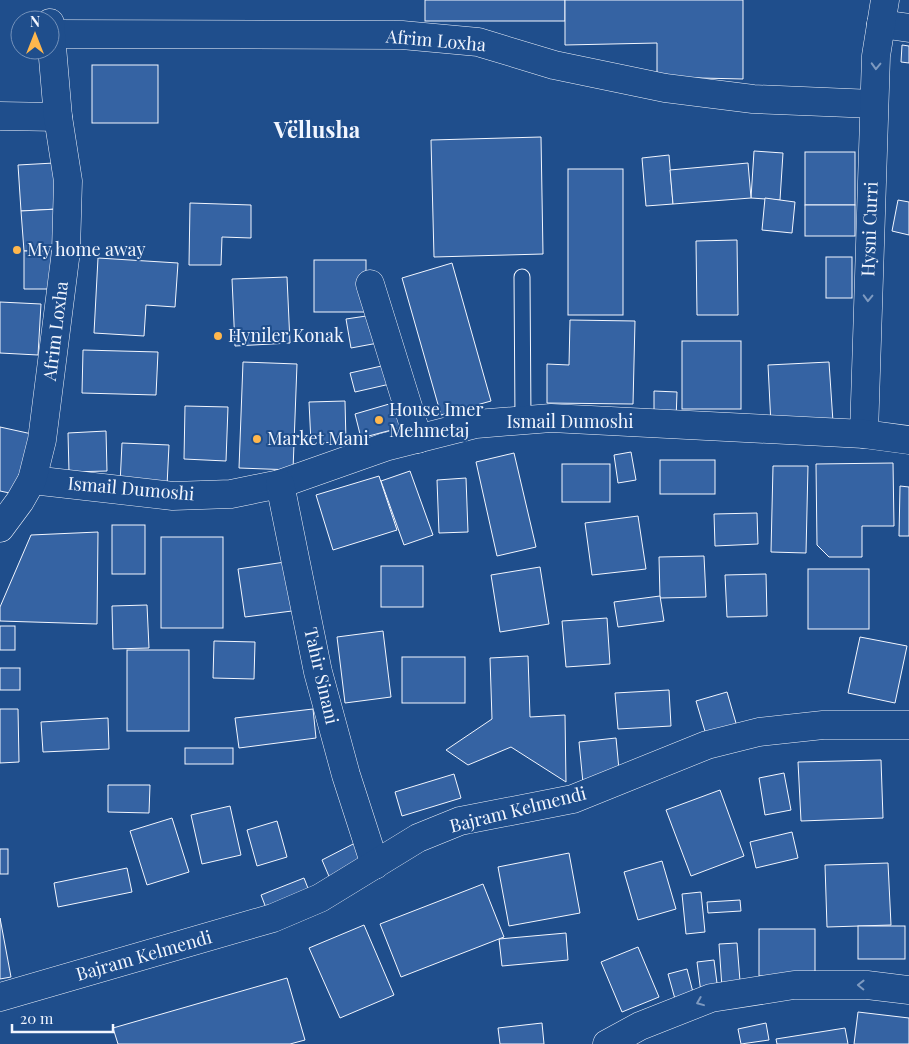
<svg xmlns="http://www.w3.org/2000/svg" width="909" height="1044" font-family="'Playfair Display',serif">
	<rect width="100%" height="100%" fill="#1f4e8c"/>
	<g fill="#3563a3" stroke="#f2f6ff">
		<rect x="425" y="0" width="140" height="21"/>
		<polygon points="565,0 743,0 743,79 657,77 657,43 565,45"/>
		<polygon points="902,45 909,46 909,63 901,62"/>
		<rect x="92" y="65" width="66" height="58"/>
		<polygon points="541,137 543,254 434,257 431,140"/>
		<polygon points="754,151 783,153 780,200 751,198"/>
		<rect x="805" y="152" width="50" height="53"/>
		<polygon points="669,155 673,204 646,206 642,158"/>
		<polygon points="54,163 57,209 21,211 18,165"/>
		<polygon points="748,163 751,198 673,204 670,170"/>
		<rect x="568" y="169" width="55" height="146"/>
		<polygon points="765,198 795,202 792,233 762,230"/>
		<polygon points="898,200 909,202 909,235 892,231"/>
		<polygon points="190,203 251,205 251,238 222,237 221,265 189,265"/>
		<rect x="805" y="205" width="50" height="31"/>
		<polygon points="57,209 56,251 24,251 21,211"/>
		<polygon points="737,240 738,315 697,315 696,241"/>
		<polygon points="24,251 56,251 57,289 24,289"/>
		<rect x="826" y="257" width="26" height="41"/>
		<polygon points="98,258 178,263 175,307 146,305 144,336 94,333"/>
		<rect x="314" y="260" width="52" height="52"/>
		<polygon points="452,263 491,401 441,415 402,278"/>
		<polygon points="287,277 290,343 235,346 232,279"/>
		<polygon points="0,302 41,304 38,355 0,353"/>
		<polygon points="373,315 378,343 351,348 346,319"/>
		<polygon points="570,320 635,321 633,404 547,403 547,364 569,365"/>
		<rect x="682" y="341" width="59" height="68"/>
		<polygon points="83,350 158,352 156,395 82,393"/>
		<polygon points="243,362 297,364 293,470 239,468"/>
		<polygon points="829,362 833,422 771,425 768,365"/>
		<polygon points="386,365 390,384 355,392 350,373"/>
		<polygon points="654,391 677,392 676,421 654,421"/>
		<polygon points="345,401 346,442 311,443 309,402"/>
		<polygon points="396,402 403,427 361,438 355,414"/>
		<polygon points="185,406 228,407 226,461 184,459"/>
		<polygon points="0,427 32,434 19,495 0,491"/>
		<polygon points="106,431 107,471 69,472 68,433"/>
		<polygon points="122,443 169,445 167,486 120,484"/>
		<polygon points="631,452 636,480 618,483 614,455"/>
		<polygon points="514,453 536,547 497,556 476,462"/>
		<rect x="660" y="460" width="55" height="34"/>
		<polygon points="893,463 894,526 862,526 862,557 829,557 817,545 816,464"/>
		<rect x="562" y="464" width="48" height="38"/>
		<polygon points="773,466 808,466 806,553 771,552"/>
		<polygon points="410,471 433,535 404,545 381,481"/>
		<polygon points="379,476 397,530 333,550 316,495"/>
		<polygon points="466,478 468,532 439,533 437,480"/>
		<polygon points="900,486 909,487 909,536 899,536"/>
		<polygon points="757,513 758,544 715,546 714,514"/>
		<polygon points="638,516 646,569 592,575 585,523"/>
		<rect x="112" y="525" width="33" height="49"/>
		<polygon points="98,532 97,624 0,621 0,607 31,535"/>
		<rect x="161" y="537" width="62" height="91"/>
		<polygon points="704,556 706,597 660,598 659,557"/>
		<polygon points="285,562 292,611 245,617 238,569"/>
		<rect x="381" y="566" width="42" height="41"/>
		<polygon points="540,567 549,624 500,632 491,575"/>
		<rect x="808" y="569" width="61" height="60"/>
		<polygon points="766,574 767,616 727,617 725,575"/>
		<polygon points="660,596 664,621 618,627 614,602"/>
		<polygon points="147,605 149,648 113,649 112,606"/>
		<polygon points="607,618 610,664 566,667 562,621"/>
		<rect x="0" y="626" width="15" height="24"/>
		<polygon points="383,631 391,697 345,703 337,637"/>
		<polygon points="860,637 907,646 895,703 848,693"/>
		<polygon points="214,641 255,642 254,679 213,678"/>
		<rect x="127" y="650" width="62" height="81"/>
		<polygon points="528,656 530,717 565,715 566,782 511,747 468,765 446,750 492,719 490,658"/>
		<rect x="402" y="657" width="63" height="46"/>
		<rect x="0" y="668" width="20" height="22"/>
		<polygon points="669,690 671,726 618,729 615,693"/>
		<polygon points="727,692 738,730 707,738 696,701"/>
		<polygon points="0,709 18,709 19,762 0,763"/>
		<polygon points="313,709 316,738 239,748 235,718"/>
		<polygon points="108,718 109,749 43,752 41,722"/>
		<polygon points="616,738 620,780 583,783 579,742"/>
		<rect x="185" y="748" width="48" height="16"/>
		<polygon points="881,760 883,818 801,821 798,762"/>
		<polygon points="784,773 791,810 765,815 759,778"/>
		<polygon points="454,774 461,798 402,816 395,792"/>
		<polygon points="108,785 150,785 149,813 108,812"/>
		<polygon points="720,790 744,856 691,876 666,810"/>
		<polygon points="230,806 241,855 202,864 191,815"/>
		<polygon points="172,818 189,872 147,885 130,831"/>
		<polygon points="277,821 287,857 257,866 247,830"/>
		<polygon points="792,832 798,858 756,868 750,842"/>
		<polygon points="359,841 370,864 331,881 322,860"/>
		<rect x="0" y="849" width="8" height="25"/>
		<polygon points="569,853 580,913 509,926 498,867"/>
		<polygon points="662,861 676,909 638,920 624,872"/>
		<polygon points="888,863 891,925 827,927 825,865"/>
		<polygon points="127,868 132,892 58,907 54,883"/>
		<polygon points="304,878 311,896 268,913 261,895"/>
		<polygon points="483,884 504,937 401,977 380,924"/>
		<polygon points="701,892 705,932 686,934 682,894"/>
		<polygon points="740,900 741,911 708,913 707,902"/>
		<polygon points="0,918 11,977 0,979"/>
		<polygon points="364,925 394,995 340,1018 309,948"/>
		<rect x="858" y="926" width="47" height="33"/>
		<rect x="759" y="929" width="56" height="47"/>
		<polygon points="566,933 568,960 502,966 499,939"/>
		<polygon points="737,943 740,981 722,988 719,944"/>
		<polygon points="638,947 659,997 622,1012 601,962"/>
		<polygon points="714,960 718,991 701,993 697,962"/>
		<polygon points="687,969 695,1000 677,1006 668,974"/>
		<polygon points="287,978 305,1040 290,1044 118,1044 113,1028"/>
		<polygon points="858,1012 909,1018 909,1044 854,1044"/>
		<polygon points="542,1023 544,1044 500,1044 498,1028"/>
		<polygon points="766,1023 769,1040 741,1044 738,1029"/>
		<polygon points="845,1028 848,1044 777,1044 776,1039"/>
	</g>
	<g fill="none" stroke-linecap="round" stroke-linejoin="round">
		<g stroke="#f2f6ff" stroke-width="17">
			<polyline id="service" points="522,277 523,420"/>
		</g>
		<g stroke="#f2f6ff" stroke-width="29">
			<g id="minor">
				<polyline points="881,24 909,28"/>
				<polyline points="51,34 402,35 478,42 554,65 665,88 753,99 874,104"/>
				<polyline points="0,116 58,117"/>
				<polyline points="370,284 418,439"/>
				<polyline points="864,434 876,56 885,0"/>
				<polyline points="32,480 173,496 231,494 280,484 385,447 476,424 551,418 864,434 909,440"/>
				<polyline points="280,484 318,672 346,775 375,865"/>
				<polyline points="0,528 20,501 32,480 42,440 66,251 68,181 58,117 50,23"/>
				<polyline points="0,997 273,918 320,898 418,838 460,821 573,799 707,745 759,732 823,725 909,725"/>
				<polyline points="607,1044 640,1026 711,998 794,985 867,985 909,990"/>
			</g>
		</g>
		<use href="#service" stroke="#1f4e8c" stroke-width="15"/>
		<use href="#minor" stroke="#1f4e8c" stroke-width="28"/>
	</g>
	<defs><path id="oneway-chevron" d="M-2-3.5L2.5 0L-2 3.5" fill="none" stroke-width="1.6" stroke-linecap="round" stroke-linejoin="round" transform="scale(1.25)"/></defs>
	<g stroke="#7e9ac0">
		<use href="#oneway-chevron" transform="translate(876 66) rotate(92)"/>
		<use href="#oneway-chevron" transform="translate(868 298) rotate(92)"/>
		<use href="#oneway-chevron" transform="translate(861 985) rotate(-179)"/>
		<use href="#oneway-chevron" transform="translate(700 1002) rotate(158)"/>
	</g>
	<g fill="#ffb74d" stroke="#1f4e8c" stroke-width="2">
		<circle cx="17" cy="250" r="5"/>
		<circle cx="218" cy="336" r="5"/>
		<circle cx="379" cy="420" r="5"/>
		<circle cx="257" cy="439" r="5"/>
	</g>
	<g text-anchor="middle" stroke-width="4" stroke-linejoin="round" paint-order="stroke">
		<g font-size="18" fill="#f2f6ff" stroke="#1f4e8c">
			<text transform="translate(436 41) rotate(5)" y="6">Afrim Loxha</text>
			<text transform="translate(870 229) rotate(-88)" y="6">Hysni Curri</text>
			<text transform="translate(56 331) rotate(-83)" y="6">Afrim Loxha</text>
			<text x="570" y="428">Ismail Dumoshi</text>
			<text transform="translate(131 489) rotate(5)" y="6">Ismail Dumoshi</text>
			<text transform="translate(321 676) rotate(77)" y="6">Tahir Sinani</text>
			<text transform="translate(518 810) rotate(-14)" y="6">Bajram Kelmendi</text>
			<text transform="translate(144 956) rotate(-16)" y="6">Bajram Kelmendi</text>
		</g>
		<g font-size="18" fill="#f2f6ff" stroke="#1f4e8c" text-anchor="start">
			<text x="27" y="256">My home away</text>
			<text x="228" y="342">Hyniler Konak</text>
			<text x="389" y="416">House Imer<tspan x="389" dy="21">Mehmetaj</tspan></text>
			<text x="267" y="445">Market Mani</text>
		</g>
		<g font-size="22" font-weight="bold" fill="#f2f6ff" stroke="#1f4e8c">
			<text x="317" y="138">Vëllusha</text>
		</g>
	</g>
	<g transform="translate(35 35)"><circle r="24" fill="#1f4e8c" stroke="#7391ba"/>
	<path d="M0-4L9 19L0 12L-9 19Z" fill="#ffb74d"/>
	<text y="-8" font-size="14" font-weight="bold" text-anchor="middle" fill="#f2f6ff">N</text>
	</g>
	<path d="M12 1024v8h101v-8" fill="none" stroke="#f2f6ff" stroke-width="2.5"/>
	<text x="20" y="1024" font-size="15" fill="#f2f6ff" stroke="#1f4e8c" stroke-width="4" paint-order="stroke">20 m</text>
</svg>
